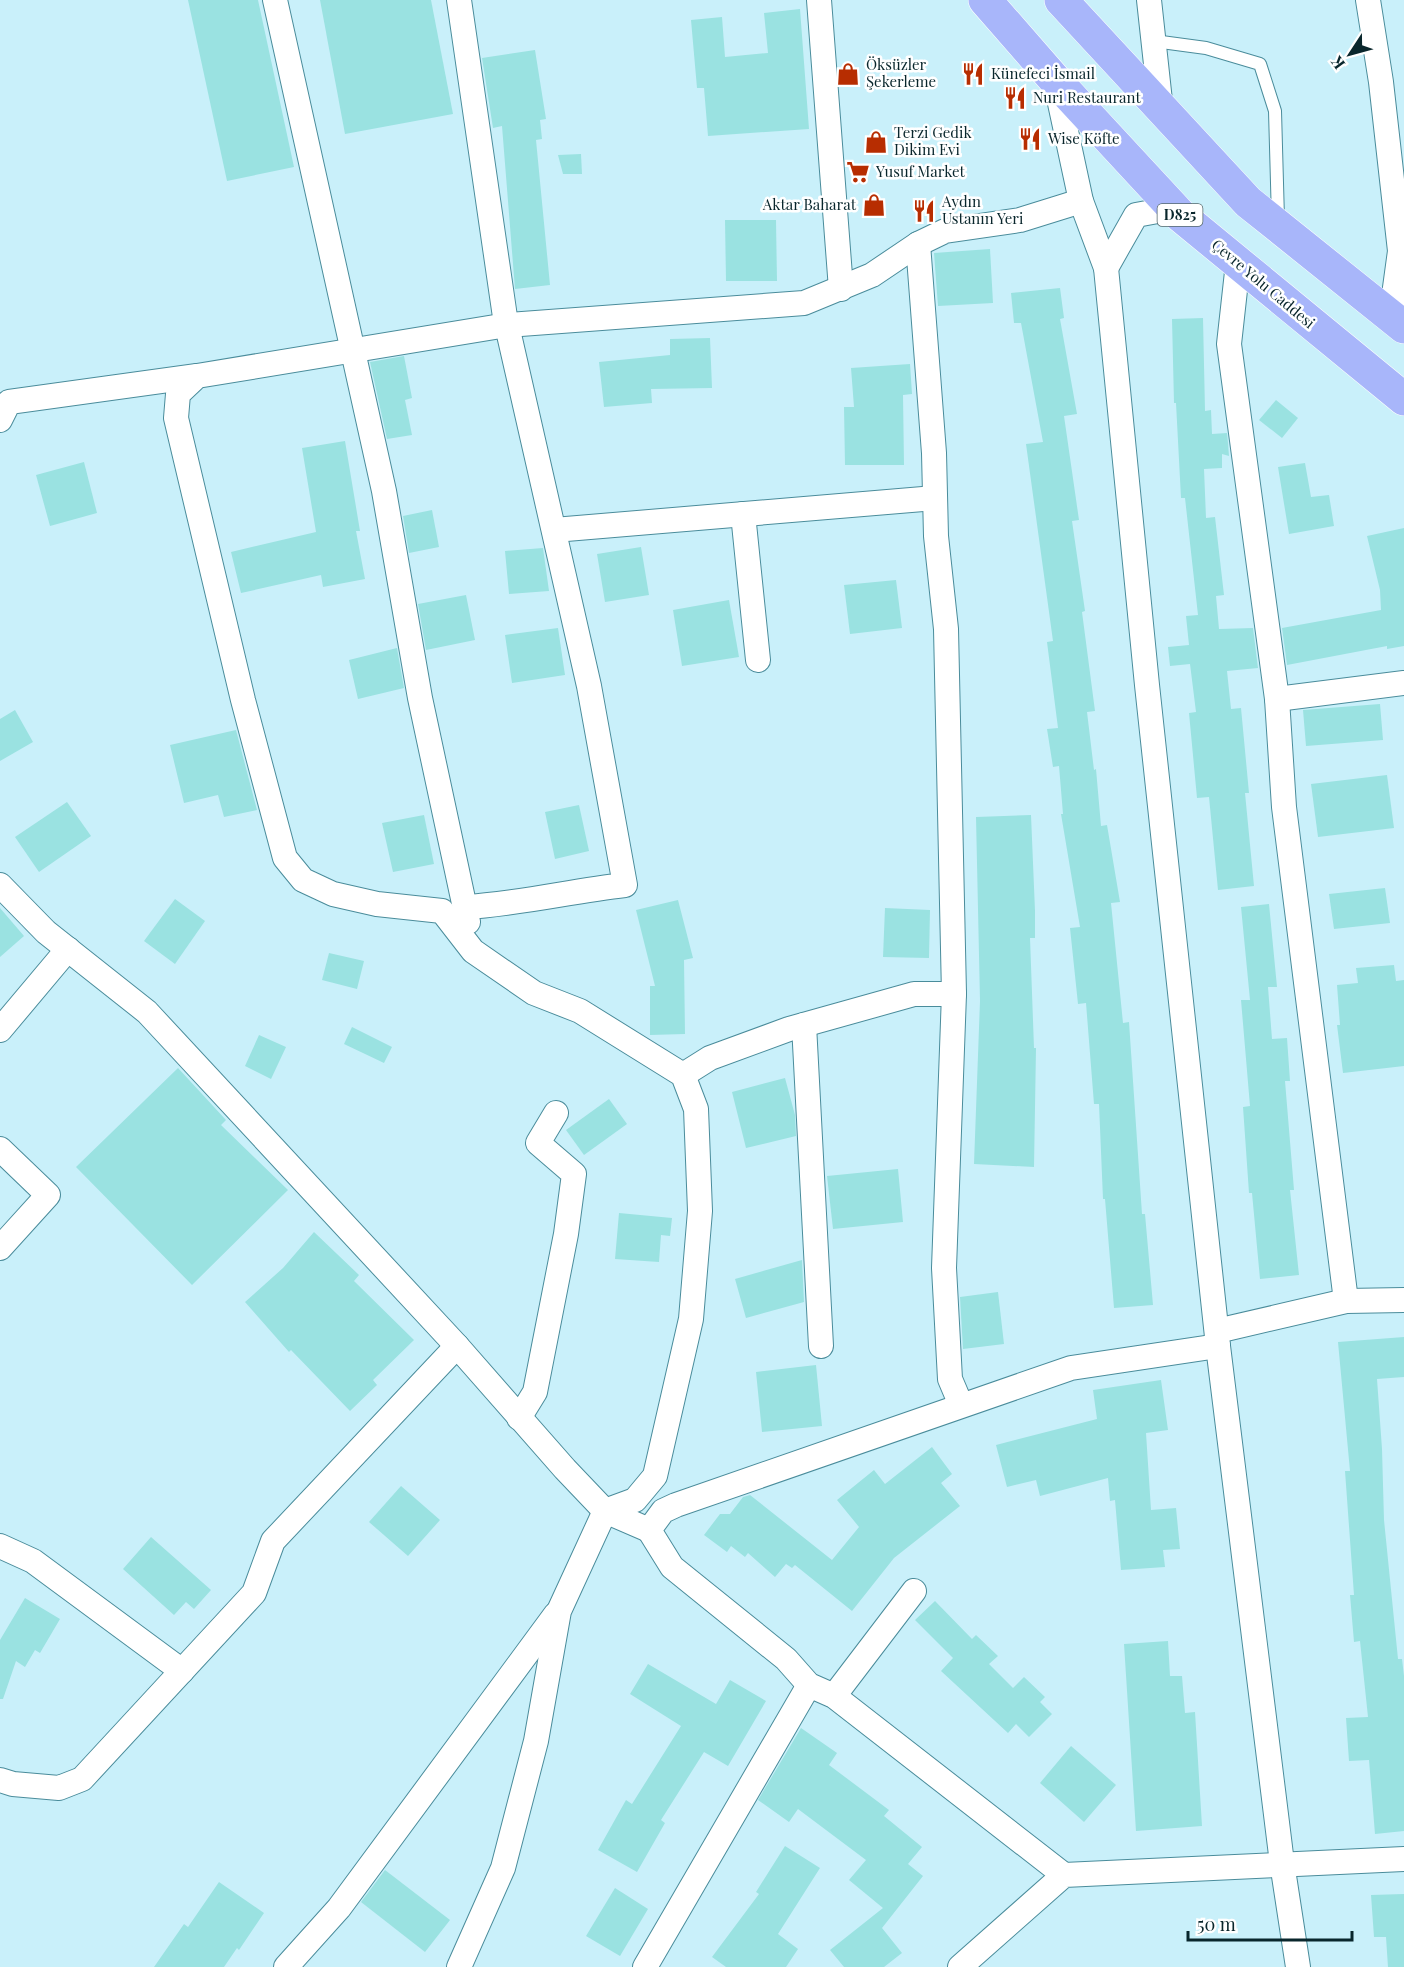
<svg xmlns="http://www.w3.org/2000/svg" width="1404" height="1967" font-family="'Playfair Display',serif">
	<rect width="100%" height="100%" fill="#c9f0fa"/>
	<g fill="#9ae2e1">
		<polygon points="188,0 258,0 294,167 227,181"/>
		<polygon points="320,0 431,0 453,114 345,134"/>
		<polygon points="800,9 809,129 708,136 704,88 697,88 691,20 722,17 725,57 768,53 764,13"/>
		<polygon points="535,50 546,119 540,120 542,139 536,140 550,285 515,289 502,126 493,128 482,58"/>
		<polygon points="581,154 582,174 563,174 558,155"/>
		<polygon points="725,220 776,220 777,281 726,281"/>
		<polygon points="990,249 993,303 938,306 934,253"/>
		<polygon points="1060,288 1064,318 1060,319 1077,414 1064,416 1079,520 1072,521 1085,611 1082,612 1095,711 1087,712 1094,770 1096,769 1101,826 1107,825 1120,902 1111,903 1123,1023 1129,1022 1142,1214 1145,1214 1153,1305 1114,1308 1105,1199 1103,1199 1099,1104 1094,1104 1086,1003 1078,1004 1070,928 1080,927 1061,814 1063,814 1059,766 1053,767 1047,729 1058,728 1047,642 1053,641 1026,444 1043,442 1021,323 1014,323 1011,293"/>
		<polygon points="1203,318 1205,411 1211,410 1212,434 1227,433 1228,443 1229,456 1222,454 1222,468 1204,469 1206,518 1215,517 1224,595 1216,596 1219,629 1253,628 1258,668 1227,671 1231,709 1241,708 1249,793 1245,793 1254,886 1218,890 1209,797 1197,798 1189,713 1196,712 1190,664 1170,666 1168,647 1189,645 1186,616 1198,615 1185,498 1181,498 1176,403 1174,403 1172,319"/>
		<polygon points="710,338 712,388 651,389 652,403 604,407 599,362 670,355 670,339"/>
		<polygon points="404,356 412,398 405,400 412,435 387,439 370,362"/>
		<polygon points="910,364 912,394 903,395 904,465 845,465 844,407 854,407 851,368"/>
		<polygon points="1276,400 1298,418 1282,438 1259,420"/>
		<polygon points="345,441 360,531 356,531 365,579 323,587 321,575 241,593 231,552 316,532 302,448"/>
		<polygon points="84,462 97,513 50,526 36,475"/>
		<polygon points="1305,463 1311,497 1329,495 1334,526 1289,534 1278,467"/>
		<polygon points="432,510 439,547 409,553 403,516"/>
		<polygon points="1404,528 1404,646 1387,649 1387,646 1287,665 1282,628 1381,610 1380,590 1367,536"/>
		<polygon points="641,547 649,595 605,602 597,554"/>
		<polygon points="543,548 549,591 509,594 505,551"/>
		<polygon points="896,580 902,628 850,634 844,585"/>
		<polygon points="466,595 475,640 426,650 418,604"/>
		<polygon points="729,600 739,657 682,666 673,610"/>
		<polygon points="558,628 565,675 512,683 505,635"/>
		<polygon points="397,648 404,688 358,699 349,660"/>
		<polygon points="1380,704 1383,740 1306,746 1303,710"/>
		<polygon points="15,710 33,742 0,761 0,719"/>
		<polygon points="236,730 257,810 224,817 218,795 184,803 170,745"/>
		<polygon points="1387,775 1394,828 1318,837 1311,784"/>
		<polygon points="67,802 91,836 39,872 15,837"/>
		<polygon points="579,805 589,851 555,859 545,812"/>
		<polygon points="424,815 434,864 393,872 382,823"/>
		<polygon points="1031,815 1035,911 1035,938 1030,938 1034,1048 1036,1048 1034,1167 974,1164 980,1001 976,817"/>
		<polygon points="1385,888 1390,923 1334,929 1329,894"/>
		<polygon points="175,899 205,921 175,964 144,941"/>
		<polygon points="678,900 693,958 684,960 685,1034 650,1035 650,986 655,986 636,910"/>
		<polygon points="1269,904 1277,987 1268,987 1272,1039 1287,1038 1290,1081 1285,1081 1294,1190 1290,1190 1299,1275 1260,1279 1252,1193 1249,1193 1243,1107 1250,1106 1241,1000 1250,1000 1241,907"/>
		<polygon points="0,908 24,936 0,957"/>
		<polygon points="885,908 930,910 929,958 883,957"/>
		<polygon points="329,953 364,961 357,989 322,980"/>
		<polygon points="1394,965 1396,981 1404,980 1404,1066 1343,1073 1337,1025 1340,1025 1337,985 1358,983 1356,968"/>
		<polygon points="352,1027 392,1047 384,1063 344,1044"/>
		<polygon points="259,1035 286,1047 271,1079 245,1066"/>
		<polygon points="178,1068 226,1120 221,1125 288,1190 192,1285 76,1167"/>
		<polygon points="785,1078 795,1115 796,1136 746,1148 732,1092"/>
		<polygon points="609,1099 627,1124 584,1155 566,1130"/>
		<polygon points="898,1169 903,1222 833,1229 827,1176"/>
		<polygon points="619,1213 672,1218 670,1236 661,1235 659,1262 615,1259"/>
		<polygon points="314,1232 359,1275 354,1281 414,1340 373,1380 377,1385 350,1411 291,1350 289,1352 245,1302 283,1268"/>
		<polygon points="802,1260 804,1302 746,1318 735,1279"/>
		<polygon points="998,1292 1004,1344 963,1349 960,1297"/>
		<polygon points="1404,1337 1404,1377 1377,1379 1382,1449 1384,1520 1398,1659 1402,1659 1404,1676 1404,1831 1375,1834 1369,1760 1349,1761 1346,1718 1368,1717 1360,1641 1354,1642 1350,1595 1354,1595 1345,1471 1350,1471 1338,1342"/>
		<polygon points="816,1365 822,1426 762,1432 756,1372"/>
		<polygon points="1161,1380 1168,1430 1146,1433 1151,1510 1176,1508 1180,1549 1163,1550 1165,1567 1121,1570 1115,1500 1110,1501 1108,1478 1040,1496 1036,1480 1007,1487 996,1445 1097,1419 1093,1390"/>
		<polygon points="932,1447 952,1474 941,1483 960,1506 894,1558 852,1611 795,1565 792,1568 786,1564 775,1577 748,1553 745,1557 731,1546 727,1552 704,1535 720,1514 730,1514 743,1497 750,1495 832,1560 859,1527 837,1500 874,1470 885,1484"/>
		<polygon points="401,1486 440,1520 408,1556 369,1522"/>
		<polygon points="151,1537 211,1590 194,1609 186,1602 174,1615 123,1569"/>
		<polygon points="25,1598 60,1619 40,1653 35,1650 25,1667 16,1661 3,1699 0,1699 0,1640"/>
		<polygon points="935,1601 972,1639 976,1635 998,1656 989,1664 1013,1688 1024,1677 1045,1697 1040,1702 1052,1714 1029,1737 1016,1724 1008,1733 941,1671 953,1658 915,1620"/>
		<polygon points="1168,1641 1170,1676 1182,1676 1185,1713 1195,1712 1202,1826 1136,1831 1124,1644"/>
		<polygon points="648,1664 716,1704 730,1680 766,1701 728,1766 704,1752 661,1820 665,1823 637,1872 598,1850 626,1800 632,1804 681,1726 630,1694"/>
		<polygon points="801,1728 837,1753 829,1765 889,1810 884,1816 922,1847 908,1864 923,1876 882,1928 902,1953 884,1967 844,1967 830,1950 883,1908 849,1880 866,1860 798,1809 789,1822 758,1800"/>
		<polygon points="1071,1746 1116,1785 1084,1822 1040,1783"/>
		<polygon points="785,1846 820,1868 778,1934 798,1949 786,1967 726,1967 712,1957 759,1894 756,1892"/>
		<polygon points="385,1870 450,1920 425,1952 361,1902"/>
		<polygon points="219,1882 264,1913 239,1950 237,1948 224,1967 154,1967 184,1924 188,1927"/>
		<polygon points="615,1888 648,1909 620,1956 586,1936"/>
		<polygon points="1404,1894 1404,1967 1388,1967 1386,1937 1374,1937 1371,1895"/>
	</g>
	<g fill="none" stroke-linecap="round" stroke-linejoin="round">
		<g stroke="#4a8c9b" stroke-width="14">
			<polyline id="lane" points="1154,41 1206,48 1260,64 1275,111 1278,219"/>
		</g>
		<g stroke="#4a8c9b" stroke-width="26">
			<g id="street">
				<polyline points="275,0 384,491 420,698 468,922"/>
				<path d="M459,0l46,317 84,369 36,199c-54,6 -106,19 -160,22"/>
				<polyline points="819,0 841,289"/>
				<polyline points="1149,0 1161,110"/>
				<polyline points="1368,0 1381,82 1400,251 1391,317"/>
				<polyline points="1055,80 1081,201 1106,268 1147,685 1218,1346 1282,1863 1298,1967"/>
				<polyline points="918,244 934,453 936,536 946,629 954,994 944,1268 950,1379 961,1405"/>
				<polyline points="1238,263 1229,344 1277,699 1284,807 1346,1301"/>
				<polyline points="1106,268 1136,215 1174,208"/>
				<polyline points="0,420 9,402 197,376"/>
				<polyline points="743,514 758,660"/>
				<polyline points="554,530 935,498"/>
				<polyline points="1277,699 1404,683"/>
				<polyline points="0,885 46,932 147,1012 457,1346 565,1469 605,1511 649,1530"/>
				<polyline points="804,1025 821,1346"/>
				<polyline points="0,1030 68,949"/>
				<polyline points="683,1075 710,1058 789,1029 914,994 954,994"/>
				<polyline points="0,1149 48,1195 0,1248"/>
				<polyline points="1217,1331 1346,1301 1404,1300"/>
				<polyline points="519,1418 535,1392 566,1234 574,1174 538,1143 556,1113"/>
				<polyline points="0,1546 33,1561 182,1671"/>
				<polyline points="834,1696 914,1591"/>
				<polyline points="0,1780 13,1784 59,1788 82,1779 254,1593 273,1541 457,1346"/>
				<polyline points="1064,1875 834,1696 809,1685 786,1659 672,1567 649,1530 663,1511 676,1505 1071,1368 1218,1346"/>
				<polyline points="286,1967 339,1908 556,1614"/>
				<polyline points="459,1967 503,1868 536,1741 559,1611 605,1511 635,1500 655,1476 691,1319 700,1211 696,1109 683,1075 580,1011 534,993 473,951 442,911 377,904 333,894 303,880 285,858 243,700 176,418 178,394 197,376 507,325 804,303 872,275 918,244 945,231 1020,220 1081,201"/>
				<polyline points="645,1967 809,1685"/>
				<polyline points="960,1967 1064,1875 1404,1859"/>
			</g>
		</g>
		<g stroke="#fff" stroke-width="34">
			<g id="highway">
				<polyline points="985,0 1055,80 1181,216 1404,399"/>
				<polyline points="1061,0 1248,202 1404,327"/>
			</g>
		</g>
		<use href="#lane" stroke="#fff" stroke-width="12"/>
		<use href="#street" stroke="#fff" stroke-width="24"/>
		<use href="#highway" stroke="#a8b6fa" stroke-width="33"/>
	</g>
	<defs>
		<g id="shop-bare" transform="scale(1.8)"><path d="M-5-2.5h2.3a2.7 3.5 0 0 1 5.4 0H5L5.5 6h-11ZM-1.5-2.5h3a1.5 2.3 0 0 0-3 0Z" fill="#b72d01" stroke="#fff" stroke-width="2.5" paint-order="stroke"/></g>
		<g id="restaurant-bare" transform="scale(1.8)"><path d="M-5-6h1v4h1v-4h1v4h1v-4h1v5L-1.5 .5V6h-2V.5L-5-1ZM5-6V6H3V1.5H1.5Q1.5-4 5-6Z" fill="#b72d01" stroke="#fff" stroke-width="2.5" paint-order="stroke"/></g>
		<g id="supermarket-bare" transform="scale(1.8)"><path d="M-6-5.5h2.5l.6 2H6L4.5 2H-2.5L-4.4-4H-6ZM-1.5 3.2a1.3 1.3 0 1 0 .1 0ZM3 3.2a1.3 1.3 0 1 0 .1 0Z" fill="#b72d01" stroke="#fff" stroke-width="2.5" paint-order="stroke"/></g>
	</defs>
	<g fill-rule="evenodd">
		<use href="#shop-bare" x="848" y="74"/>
		<use href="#restaurant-bare" x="973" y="74"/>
		<use href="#restaurant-bare" x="1015" y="98"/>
		<use href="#restaurant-bare" x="1030" y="139"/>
		<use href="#shop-bare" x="876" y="142"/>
		<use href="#supermarket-bare" x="858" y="172"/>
		<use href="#shop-bare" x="874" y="205"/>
		<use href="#restaurant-bare" x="924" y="211"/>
	</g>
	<g text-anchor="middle" stroke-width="5" stroke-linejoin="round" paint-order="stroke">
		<rect fill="#fff" stroke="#53676b" stroke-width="1.5" x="1157.5" y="204" width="45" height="22" rx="4.5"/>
		<g font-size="14" font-weight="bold" fill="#09262c">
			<text x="1180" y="220">D825</text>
		</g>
		<g font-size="15" fill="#09262c" stroke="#fff" text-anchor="start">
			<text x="866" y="70">Öksüzler<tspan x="866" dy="17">Şekerleme</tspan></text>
			<text x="991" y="79">Künefeci İsmail</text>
			<text x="1033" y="103">Nuri Restaurant</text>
			<text x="894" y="138">Terzi Gedik<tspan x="894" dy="17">Dikim Evi</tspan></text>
			<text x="1048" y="144">Wise Köfte</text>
			<text x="876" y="177">Yusuf Market</text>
			<text x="942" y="207">Aydın<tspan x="942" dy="17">Ustanın Yeri</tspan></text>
			<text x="856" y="210" text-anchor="end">Aktar Baharat</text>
		</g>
		<g font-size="15" fill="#09262c" stroke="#fff">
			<text transform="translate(1263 284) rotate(40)" y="5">Çevre Yolu Caddesi</text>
		</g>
	</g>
	<g transform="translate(1350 54) rotate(234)" stroke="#ffffff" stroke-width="4.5" paint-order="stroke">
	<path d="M0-4.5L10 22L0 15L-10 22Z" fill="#09262c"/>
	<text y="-9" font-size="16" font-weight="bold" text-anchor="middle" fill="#09262c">K</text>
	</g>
	<path d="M1188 1931v9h164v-9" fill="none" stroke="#09262c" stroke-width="3"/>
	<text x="1197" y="1931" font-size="18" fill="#09262c" stroke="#ffffff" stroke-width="4.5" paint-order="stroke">50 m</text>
</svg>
